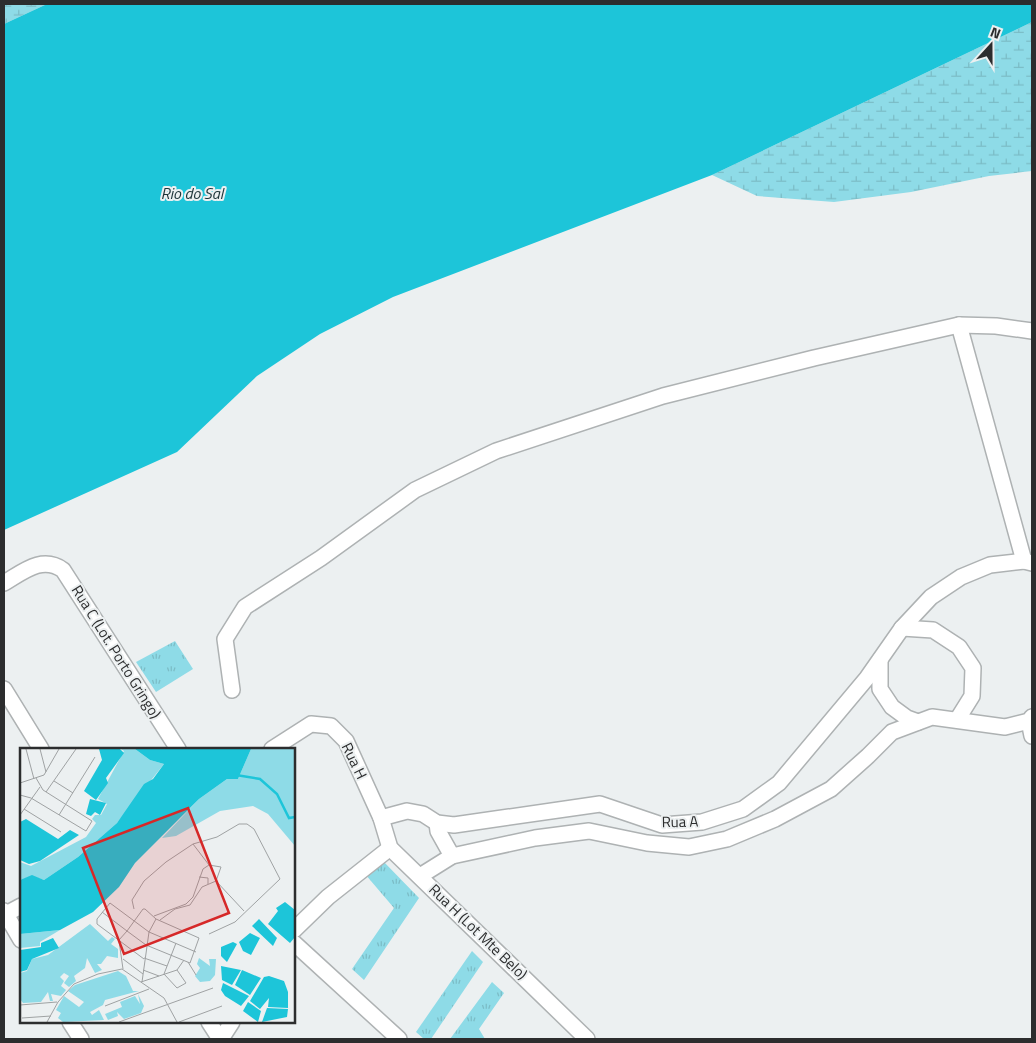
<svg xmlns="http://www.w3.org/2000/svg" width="1036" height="1043" font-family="'Titillium Web',sans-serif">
	<defs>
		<pattern id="grass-tufts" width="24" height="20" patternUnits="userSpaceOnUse" patternTransform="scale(1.25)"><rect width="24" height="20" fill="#8edbe7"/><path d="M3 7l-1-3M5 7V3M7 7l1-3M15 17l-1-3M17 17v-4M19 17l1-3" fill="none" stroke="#7bbcc6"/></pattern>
		<pattern id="wetland-marsh" width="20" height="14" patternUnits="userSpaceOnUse" patternTransform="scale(1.25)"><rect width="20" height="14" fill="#8edbe7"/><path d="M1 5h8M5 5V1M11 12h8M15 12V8" fill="none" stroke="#7bbcc6"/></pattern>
	</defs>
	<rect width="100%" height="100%" fill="#ecf0f1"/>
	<g fill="url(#grass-tufts)">
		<polygon points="175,641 193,669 156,692 136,662"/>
		<polygon points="383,861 419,898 364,980 352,969 394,908 365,874"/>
		<polygon points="472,951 483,962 431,1039 424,1039 416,1032"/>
		<polygon points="492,982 504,993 479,1029 485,1039 450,1039"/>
	</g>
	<g fill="url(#wetland-marsh)">
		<polygon points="4,4 47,4 4,24"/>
		<polygon points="1032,22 1032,171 989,176 911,192 834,202 757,196 712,175"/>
	</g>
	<polygon fill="#1dc5d9" points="47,4 1032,4 1032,22 712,175 393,297 320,334 257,376 177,452 4,530 4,24"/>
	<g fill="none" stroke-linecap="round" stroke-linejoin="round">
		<g stroke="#aeb2b3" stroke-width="18">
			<g id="street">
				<polyline points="959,325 1024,561"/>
				<path d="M4,583c19,-11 38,-28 59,-13l115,179"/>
				<polyline points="902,628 933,630 959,647 973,668 972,696 957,720"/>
				<polyline points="880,660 880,689 892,707 907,718 918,722"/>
				<polyline points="4,689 41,749"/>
				<polyline points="232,690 225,639 245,607 321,558 415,490 496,451 663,396 814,358 959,325 996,326 1032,331"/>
				<polyline points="1029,721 1032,736"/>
				<polyline points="272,749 311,724 331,726 346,741 381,818 390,848 587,1039"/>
				<polyline points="381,818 407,811 423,814 437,823 454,825 600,804 662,825 702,822 743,809 779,783 867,678 902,628 931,597 961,577 990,565 1024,561 1032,563"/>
				<polyline points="437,823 438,831 452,856"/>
				<polyline points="420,876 452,856 535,838 589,831 647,843 689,847 727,839 775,819 831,789 868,756 892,732 932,717 1005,727 1029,721 1032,717"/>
				<polyline points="4,911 21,940"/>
				<polyline points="6,914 21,906"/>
				<polyline points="294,930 328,897 390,848"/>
				<polyline points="294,943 399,1039"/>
				<polyline points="70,1022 81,1039"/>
				<polyline points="209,1022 220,1039"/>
				<polyline points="221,1039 232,1022"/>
			</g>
		</g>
		<use href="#street" stroke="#fff" stroke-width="15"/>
	</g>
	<g text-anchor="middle" stroke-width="4" stroke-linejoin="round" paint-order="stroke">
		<g font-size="15" fill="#2c2d2e" stroke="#ecf0f1">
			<text transform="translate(116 652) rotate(58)" y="5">Rua C (Lot. Porto Gringo)</text>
			<text transform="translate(354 761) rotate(64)" y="5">Rua H</text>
			<text transform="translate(680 822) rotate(-1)" y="5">Rua A</text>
			<text transform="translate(478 932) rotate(44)" y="5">Rua H (Lot Mte Belo)</text>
		</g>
		<g font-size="16" font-style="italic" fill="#1c3438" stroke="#ecf0f1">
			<text x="192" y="199">Rio do Sal</text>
		</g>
	</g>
	<g transform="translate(20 748)">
		<rect width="275" height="275" fill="#ecf0f1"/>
		<path d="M70,176l18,17 4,-4 3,2 -4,5 7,5v9l-11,-2 -6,8h-4l5,6 -7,3 -8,-15 -2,10 -11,8 2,5 -7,6 -5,-4 5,-7 -5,-3 -4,4 4,4 -3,5 5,4 -5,6 -10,-2 2,7h-3l-2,-9 -7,10 -18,1 -3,-4v-26l7,-2 5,-12 16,-4zM179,210l11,8 -1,-7h7l-1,16 -5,6 -10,1 -5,-6 5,-8 -3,-4zM118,246l6,12 -3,7 -17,6 -7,-7 1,4 -10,4 -3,-6 17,-7 -2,-5 15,-6 5,8z" fill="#8edbe7"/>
		<path d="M98,223l8,5 7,15h6l-34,9 -2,5 -13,7 2,3 7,-5 5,10 -41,2 -5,-4 3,-5 -5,-3 8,-14 15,11 5,-5 -16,-11 7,-6z" fill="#8edbe7"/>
		<path d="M101,1h14l15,11 14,4 -47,59 -39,34 -34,23 -12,-4 -12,4v-18l11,4 55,-29 10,-14 -4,-4 3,-4h6l6,-11 -9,-5 26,-48zM231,1h44v97l-27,-32 -15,-8 -33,5 -44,25 -14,2 37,-39 28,-20h11zM40,182l-20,12v4l-20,2v-14z" fill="#8edbe7"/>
		<path d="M79,1h21l4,4 -18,25 2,5 -12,17 -12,-9 18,-31zM115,1h116l-13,30h-11l-28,20 -64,64 -16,24 -26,25 -33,18 -40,4v-54l12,-5 12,5 34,-23 39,-34 27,-39 9,-5 11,-15 -14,-4zM70,51l16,4 -6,12 -5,-3 -4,4 -5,-2zM6,71l32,20 12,-9 9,5 -39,26 -11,3 -9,-4v-38zM265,154l10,8v27l-5,6 -22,-19 10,-13 -2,-3zM239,171l18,19 -4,8 -21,-20zM230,185l10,5 -9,17 -8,-4 -4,-9zM33,190l6,10 -27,11 -5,11 -7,2v-22l21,-3v-4zM213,194l4,2 -10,18 -6,-6v-9zM201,218l20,4 -9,15 -10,-5zM222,222l19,8 -11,17 -15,-10zM249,228l15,5 4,11v16l-20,-1 1,-9 -9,11 -10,-8 14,-24zM203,235l26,13 -8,10 -16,-10 -4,-6zM228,254l13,9 -3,11 -15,-11zM247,260l21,1 -1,8 -25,5z" fill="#1dc5d9"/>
		<path fill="none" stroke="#1dc5d9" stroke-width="2.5" d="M216,27l24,4 17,15 12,24 6,-1"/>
		<path fill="none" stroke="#9fa2a3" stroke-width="1" d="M6,1l8,30M20,1l6,23M34,33l19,12M0,35l24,-8 15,-26M26,44l30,-43M0,47l11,3 55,33 6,-10 -49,-31 -7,-12M4,61l37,23M0,67l20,-28M39,67l36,-58M173,96l16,21M179,129l9,1v6M196,133l28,30M114,161l-2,-9 12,-19 22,-19 27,-18 24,-7 22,-13h8l7,5 26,50 -45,43 -26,12M82,164l25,19 19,14 44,18 9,-25 -43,-19 -11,-10h-2l-16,22 -8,9M134,168l32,-12 7,-7 10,-28 6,-4 12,2 -5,14 -14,6 -12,18 -15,4 -15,11M99,193l4,28M156,195l-12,31 13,14 9,-5 -9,-13M124,210l23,8M103,211l20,15M124,211l-47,-35v-5l13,-16 39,29 47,20M168,214l8,13M123,222l16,6M121,234l36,-12 7,-10M122,234l7,-50 7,-13M0,257l37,-3M85,258l44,-17M2,270l29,-2M27,274l11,-20 16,-18 24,-10 24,-5 42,29 13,24M99,274l94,-34M159,274l43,-16"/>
		<path fill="#d62828" fill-opacity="0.15" stroke="#d62828" stroke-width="2.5" d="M168,60l41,105 -105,41 -41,-106z"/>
		<rect width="275" height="275" fill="none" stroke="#2c2d2e" stroke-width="2.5"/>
	</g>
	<rect width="1036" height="1043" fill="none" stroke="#2c2d2e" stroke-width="10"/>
	<g transform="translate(991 45) rotate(21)" stroke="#ecf0f1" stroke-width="4" paint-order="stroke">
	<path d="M0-4L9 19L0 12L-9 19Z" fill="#2c2d2e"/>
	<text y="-8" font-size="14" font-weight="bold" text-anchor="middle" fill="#2c2d2e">N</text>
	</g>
</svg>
